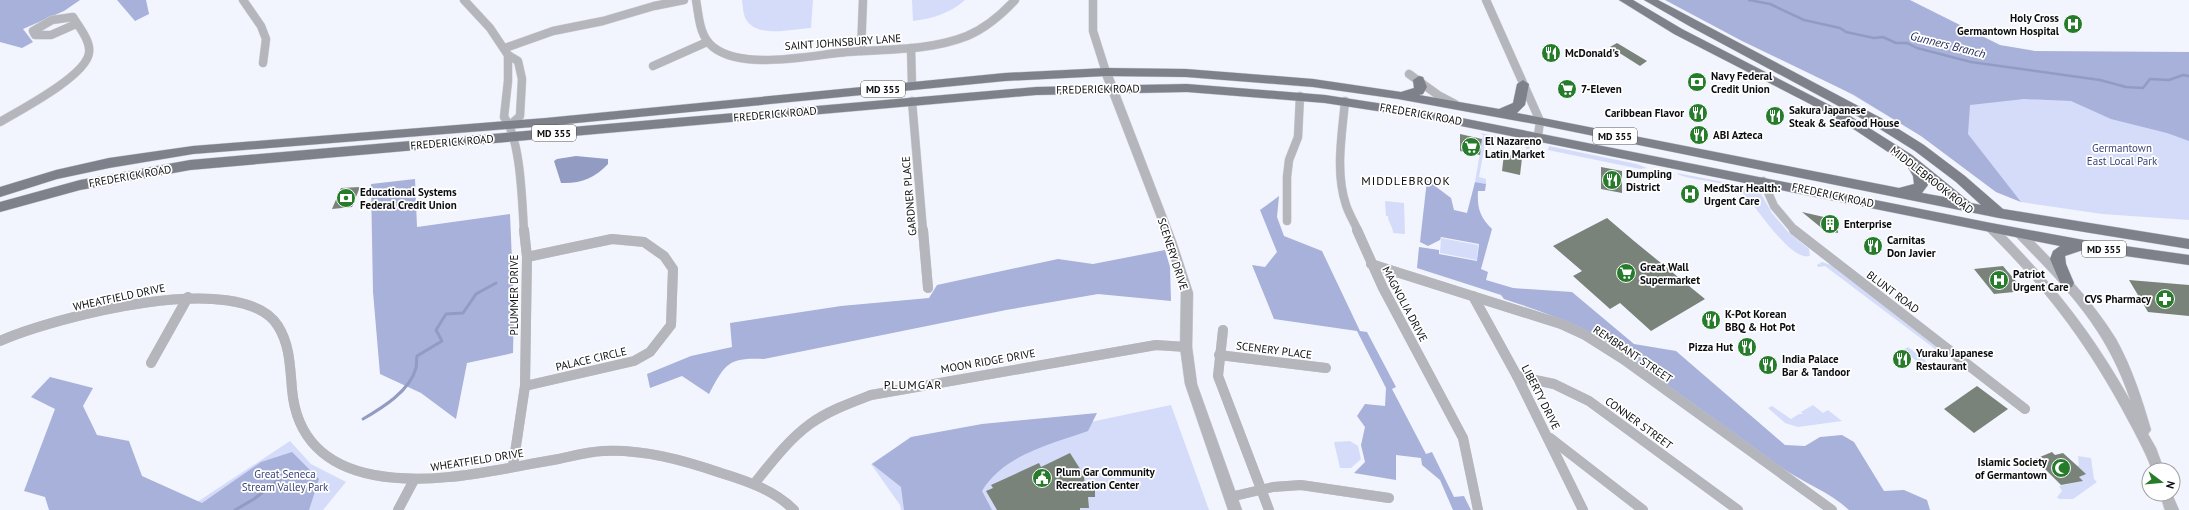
<svg xmlns="http://www.w3.org/2000/svg" width="2189" height="510" font-family="'PT Sans',sans-serif">
	<rect width="100%" height="100%" fill="#f2f5fe"/>
	<g fill="#d5dcf9">
		<path d="M742,0h71l-2,28c-18,1 -52,10 -64,-7 -4,-5 -4,-15 -5,-21z"/>
		<path d="M912,0h53c-14,13 -34,19 -52,21z"/>
		<polygon points="1836,85 2173,95 2189,112 2189,220 2102,214 2021,202 1996,192 1921,136"/>
		<polygon points="1480,133 1528,142 1530,149 1526,149 1526,145 1493,138 1491,145 1485,144 1479,177 1486,179 1486,184 1475,182 1483,135"/>
		<polygon points="1549,146 1637,164 1647,168 1640,169 1548,150"/>
		<path d="M1677,173l72,14 11,5 12,21 17,20 20,16 1,7c-20,6 -55,-52 -67,-63 -14,-14 -60,-12 -66,-20z"/>
		<path d="M1385,201l19,2 1,31 -12,-1c0,-7 -5,-10 -5,-17h-2z"/>
		<polygon points="1441,238 1478,245 1477,260 1440,253"/>
		<polygon points="1822,262 1834,266 1936,346 1938,354 1932,354 1935,349 1825,266 1818,267 1817,265"/>
		<polygon points="1908,347 1925,360 1927,365 1925,368 1903,350"/>
		<polygon points="1171,405 1209,510 901,510 900,505 871,464 912,437 987,444"/>
		<polygon points="1813,405 1823,413 1828,410 1842,421 1798,427 1785,423 1768,408 1772,406 1791,419 1799,414 1803,414 1801,412"/>
		<polygon points="290,441 311,464 346,482 323,510 185,510"/>
		<polygon points="1350,441 1358,446 1361,459 1351,468 1340,468 1334,442"/>
		<polygon points="2078,456 2091,458 2094,479 2097,482 2073,499 2059,499 2057,497 2062,491 2059,486 2083,481 2079,477 2085,474 2077,466 2079,465"/>
	</g>
	<g fill="#a7b1d9">
		<polygon points="0,0 80,0 64,11 23,29 33,42 22,48 0,42"/>
		<polygon points="117,0 146,0 149,14 135,21"/>
		<polygon points="1665,0 1910,0 2000,45 2035,51 2189,52 2189,141 2167,133 2111,119 2071,101 2024,99 1970,105 1968,134 2021,202 1996,192 1921,136 1854,95 1742,41"/>
		<polygon points="415,179 417,227 510,214 514,307 513,353 467,363 456,419 421,393 380,374 373,292 371,184"/>
		<path d="M1427,180l24,18 3,12 13,3 8,-31 11,2 -1,7h-7c-1,17 2,26 14,38l-11,40 7,3 -2,8 27,8 59,4 62,52 42,7 109,94 20,1 15,-9 22,-2 12,7 30,49 20,-1 23,10 3,10h-81c-19,-18 -45,-27 -67,-42 -50,-34 -98,-70 -147,-105l4,-4 -27,-19 -4,3c-33,-20 -67,-32 -104,-44l-3,-4 -84,-27 2,-21 20,3v4l38,7 2,-17 -38,-7 -1,3 -12,6 -8,-4z"/>
		<polygon points="1279,196 1277,217 1284,236 1322,251 1360,331 1367,332 1396,387 1392,389 1426,454 1432,452 1454,497 1464,496 1471,510 1453,510 1440,480 1422,465 1421,458 1396,455 1396,480 1354,473 1365,462 1361,445 1365,427 1357,416 1365,404 1385,406 1386,388 1357,331 1274,319 1252,265 1265,267 1277,252 1260,210"/>
		<path d="M1165,250l5,17 1,34 -73,-7 -92,16 -242,49c-36,-2 -39,5 -55,35l-27,-18 -32,12 -3,-14 44,-18 41,-9 -2,-24 111,-17 88,-8 8,-13 121,-26 35,5z"/>
		<polygon points="50,377 93,388 83,406 97,435 129,441 142,476 202,503 261,462 292,452 319,479 309,510 49,510 45,497 24,491 55,409 31,397"/>
		<path d="M1097,413l-9,18c-37,13 -85,24 -106,60l10,19h-88l-3,-23 -29,-23 39,-27 71,-13z"/>
	</g>
	<path fill="#929cc3" d="M576,156l32,3v5c-13,14 -28,20 -47,19l-7,-22 3,-2z"/>
	<g fill="none" stroke-linecap="round" stroke-linejoin="round">
		<polyline stroke="#929cc3" stroke-width="2.5" points="1749,0 1770,4 1804,20 1840,28 1846,32 1874,38 1883,37 1896,43 1907,43 1917,48 1971,62 2100,80 2126,87 2143,88 2150,79 2169,80 2183,75 2189,76"/>
		<g stroke="#929cc3" stroke-width="3">
			<path d="M363,419c19,-11 47,-28 53,-51 1,-4 0,-8 1,-12l25,-15 -6,-11 10,-16 17,-1 13,-19 20,-11"/>
			<polyline points="235,510 254,499 280,479"/>
		</g>
	</g>
	<g fill="#7a837a">
		<polygon points="1617,43 1647,61 1640,66 1610,47"/>
		<polygon points="1460,134 1482,139 1480,155 1460,151"/>
		<polygon points="1504,154 1522,158 1520,175 1502,171"/>
		<polygon points="1601,167 1622,171 1622,193 1601,189"/>
		<polygon points="360,187 352,207 332,209 341,188"/>
		<polygon points="1802,212 1837,220 1838,233 1824,230"/>
		<polygon points="1607,218 1634,241 1705,299 1651,331 1620,303 1610,309 1573,276 1582,271 1553,246"/>
		<polygon points="2003,266 2024,291 1994,294 1974,269"/>
		<polygon points="2129,280 2189,285 2189,316 2148,312"/>
		<polygon points="1977,386 2008,409 1974,433 1944,409"/>
		<polygon points="2052,452 2055,455 2063,453 2073,462 2086,474 2079,477 2083,481 2061,485 2035,459"/>
		<polygon points="1070,453 1084,475 1085,487 1095,486 1095,497 1088,497 1089,508 1080,508 1080,510 997,510 986,491 993,488 991,485 1039,463 1041,467"/>
	</g>
	<g fill="none" stroke-linecap="round" stroke-linejoin="round">
		<g stroke="#cdd0d8" stroke-width="9">
			<g id="minor-far1">
				<polyline points="243,0 261,26 266,39 263,63"/>
				<polyline points="464,0 490,28 508,55 518,61 522,79 520,116 510,125"/>
				<path d="M696,0c3,16 3,36 17,47 30,24 99,8 134,5 40,-3 82,-1 120,-16 19,-8 34,-21 48,-36"/>
				<polyline points="1093,0 1093,31 1106,72"/>
				<polyline points="1486,0 1540,121 1538,136"/>
				<polyline points="505,48 553,31 603,21 654,6 684,0"/>
				<polyline points="911,48 912,86"/>
				<polyline points="861,51 863,0"/>
				<path d="M508,55v26l-4,36c17,22 18,85 20,114"/>
				<polyline points="653,66 707,42"/>
				<polyline points="1409,74 1438,95 1455,104"/>
				<polyline points="912,101 923,231"/>
				<path d="M1345,101c-3,34 -10,71 1,104 3,9 8,17 12,26"/>
				<path d="M0,122c20,-12 86,-46 89,-69 2,-12 -10,-26 -16,-36l-21,3 -19,11 2,4h16l25,-11"/>
				<polyline points="1763,181 1774,206 1795,231"/>
				<polyline points="1287,221 1287,177 1289,160 1298,137 1300,96"/>
			</g>
		</g>
		<g stroke="#cdd0d8" stroke-width="10">
			<g id="minor">
				<polyline points="923,230 928,288"/>
				<polyline points="1357,230 1383,288 1463,438 1478,510"/>
				<polyline points="1794,230 2025,409"/>
				<polyline points="1371,264 1561,324 1585,335 1623,359 1832,510"/>
				<polyline points="1473,296 1517,376 1583,510"/>
				<polyline points="1223,330 1218,376 1269,510"/>
				<path d="M0,341c52,-23 241,-74 278,-15 12,19 12,41 14,63 4,49 34,77 82,86 59,11 120,-5 179,-15 16,-3 33,-8 50,-9 40,-2 80,9 118,22 26,8 53,17 73,37"/>
				<polyline points="1219,355 1326,368"/>
				<polyline points="151,363 188,297"/>
				<polyline points="1517,376 1554,384 1589,401 1738,510"/>
				<polyline points="525,386 634,361 650,352 671,325 673,269 664,256 644,242 612,239 527,257"/>
				<polyline points="1550,438 1643,510"/>
				<polyline points="513,466 525,386 527,257 524,230"/>
				<path d="M754,484c17,-21 34,-44 56,-60 18,-13 40,-21 61,-29l285,-50 30,2"/>
				<polyline points="1230,497 1273,487 1301,485 1389,498"/>
				<polyline points="398,510 414,480"/>
			</g>
		</g>
		<g stroke="#cdd0d8" stroke-width="1">
			<g id="tertiary">
				<polygon points="1106,69 1111,72 1176,241 1193,293 1192,347 1197,384 1242,510 1228,510 1185,384 1180,347 1181,293 1166,241 1101,72"/>
				<path d="M1991,224l4,1c56,56 97,107 136,177 -24,-73 -64,-113 -116,-166l-1,-3 1,-3h8c33,34 68,68 93,109 16,29 26,60 35,91l-3,4 8,14 8,22h-12c-8,-22 -20,-42 -31,-63 -38,-69 -78,-121 -134,-176l-1,-3z"/>
				<polygon points="2160,494 2172,494 2179,510 2165,510"/>
			</g>
		</g>
		<g stroke="#cdd0d8" stroke-width="1">
			<g id="primary">
				<path d="M1619,0h14l49,29 165,85 65,41 59,48 10,2 -25,-23 -41,-31 -43,-27 -181,-97 -47,-27h14l223,118 43,27 41,31 38,33 186,30v10l-190,-31 -459,-93 -142,-26 -85,-12 -127,-10 -80,-1 -101,5 -459,45 -353,28 -84,14 -52,11 -57,18v-10l56,-17 53,-12 84,-12 353,-28 459,-45 101,-5 80,1 127,10 88,13 13,-4 -1,-8 6,-4 4,1 4,10 -4,7 -4,1 80,14 14,-6 4,-19 6,-4 6,4 -4,21 -8,8 382,75 15,-4 -1,-8 -7,-12 -51,-34 -43,-25 -138,-71zM1926,179l24,19 -28,-5 6,-8z"/>
				<polygon points="1187,84 1325,95 1416,109 1991,223 2089,241 2189,255 2189,265 2083,250 2065,256 2066,264 2074,283 2072,287 2067,288 2062,287 2050,259 2053,251 2060,246 1416,117 1325,103 1187,92 1036,95 190,170 80,190 0,212 0,202 80,180 190,160 1036,87"/>
			</g>
		</g>
		<use href="#minor-far1" stroke="#b4b6bb" stroke-width="8"/>
		<use href="#minor" stroke="#b4b6bb" stroke-width="10"/>
		<use href="#tertiary" fill="#b4b6bb" fill-rule="evenodd"/>
		<use href="#primary" fill="#7e818a" fill-rule="evenodd"/>
	</g>
	<defs>
		<g id="hospital-disc" transform="scale(1)"><circle r="9.5" fill="#267c2a" stroke="#fff"/><path d="M-5-5h3v3.5h4V-5h3V5h-3V1.5h-4V5h-3Z" fill="#fff"/></g>
		<g id="restaurant-disc" transform="scale(1)"><circle r="9.5" fill="#267c2a" stroke="#fff"/><path d="M-5-6h1v4h1v-4h1v4h1v-4h1v5L-1.5 .5V6h-2V.5L-5-1ZM5-6V6H3V1.5H1.5Q1.5-4 5-6Z" fill="#fff"/></g>
		<g id="bank-disc" transform="scale(1)"><circle r="9.5" fill="#267c2a" stroke="#fff"/><path d="M-6-4H6V4H-6ZM0-2.3a2.3 2.3 0 1 0 0 4.6a2.3 2.3 0 1 0 0-4.6Z" fill="#fff"/></g>
		<g id="supermarket-disc" transform="scale(1)"><circle r="9.5" fill="#267c2a" stroke="#fff"/><path d="M-6-5.5h2.5l.6 2H6L4.5 2H-2.5L-4.4-4H-6ZM-1.5 3.2a1.3 1.3 0 1 0 .1 0ZM3 3.2a1.3 1.3 0 1 0 .1 0Z" fill="#fff"/></g>
		<g id="building-disc" transform="scale(1)"><circle r="9.5" fill="#267c2a" stroke="#fff"/><path d="M-4-6H4V6H1V3H-1V6H-4ZM-2.5-4.3h1.7v1.8h-1.7ZM.8-4.3h1.7v1.8H.8ZM-2.5-1h1.7V.8h-1.7ZM.8-1h1.7V.8H.8Z" fill="#fff"/></g>
		<g id="pharmacy-disc" transform="scale(1)"><circle r="9.5" fill="#267c2a" stroke="#fff"/><path d="M-2-6h4v4h4v4h-4v4h-4v-4h-4v-4h4Z" fill="#fff"/></g>
		<g id="mosque-disc" transform="scale(1)"><circle r="9.5" fill="#267c2a" stroke="#fff"/><path d="M3.5-4.9A6 6 0 1 0 3.5 4.9A5 5 0 1 1 3.5-4.9Z" fill="#fff"/></g>
		<g id="civic-disc" transform="scale(1)"><circle r="9.5" fill="#267c2a" stroke="#fff"/><path d="M-.6-6.5H3V-4.5H.6V-3L4-1V1h2V6H-6V1h2V-1L-.6-3ZM-1.2 2.5V6h2.4V2.5Z" fill="#fff"/></g>
	</defs>
	<g fill-rule="evenodd">
		<use href="#hospital-disc" x="2073" y="24"/>
		<use href="#restaurant-disc" x="1551" y="53"/>
		<use href="#bank-disc" x="1697" y="82"/>
		<use href="#supermarket-disc" x="1567" y="89"/>
		<use href="#restaurant-disc" x="1698" y="113"/>
		<use href="#restaurant-disc" x="1775" y="116"/>
		<use href="#restaurant-disc" x="1699" y="135"/>
		<use href="#supermarket-disc" x="1471" y="147"/>
		<use href="#restaurant-disc" x="1612" y="180"/>
		<use href="#hospital-disc" x="1690" y="194"/>
		<use href="#bank-disc" x="346" y="198"/>
		<use href="#building-disc" x="1830" y="224"/>
		<use href="#restaurant-disc" x="1873" y="246"/>
		<use href="#supermarket-disc" x="1626" y="273"/>
		<use href="#hospital-disc" x="1999" y="280"/>
		<use href="#pharmacy-disc" x="2165" y="299"/>
		<use href="#restaurant-disc" x="1711" y="320"/>
		<use href="#restaurant-disc" x="1747" y="347"/>
		<use href="#restaurant-disc" x="1902" y="359"/>
		<use href="#restaurant-disc" x="1768" y="365"/>
		<use href="#mosque-disc" x="2061" y="468"/>
		<use href="#civic-disc" x="1042" y="478"/>
	</g>
	<g text-anchor="middle" stroke-width="3.5" stroke-linejoin="round" paint-order="stroke">
		<g fill="#fff" stroke="#555658" stroke-width="1">
			<rect x="861" y="81" width="44" height="16" rx="3"/>
			<rect x="532" y="125" width="44" height="16" rx="3"/>
			<rect x="1593" y="128" width="44" height="16" rx="3"/>
			<rect x="2082" y="241" width="44" height="16" rx="3"/>
		</g>
		<g font-size="10" font-weight="bold" fill="#0c0d10">
			<text x="883" y="93">MD 355</text>
			<text x="554" y="137">MD 355</text>
			<text x="1615" y="140">MD 355</text>
			<text x="2104" y="253">MD 355</text>
		</g>
		<g font-size="11" font-weight="bold" fill="#0c0d10" stroke="#fff" text-anchor="start">
			<text x="2059" y="22" text-anchor="end">Holy Cross<tspan x="2059" dy="13">Germantown Hospital</tspan></text>
			<text x="1565" y="57">McDonald's</text>
			<text x="1711" y="80">Navy Federal<tspan x="1711" dy="13">Credit Union</tspan></text>
			<text x="1581" y="93">7-Eleven</text>
			<text x="1789" y="114">Sakura Japanese<tspan x="1789" dy="13">Steak &amp; Seafood House</tspan></text>
			<text x="1684" y="117" text-anchor="end">Caribbean Flavor</text>
			<text x="1713" y="139">ABI Azteca</text>
			<text x="1485" y="145">El Nazareno<tspan x="1485" dy="13">Latin Market</tspan></text>
			<text x="1626" y="178">Dumpling<tspan x="1626" dy="13">District</tspan></text>
			<text x="1704" y="192">MedStar Health:<tspan x="1704" dy="13">Urgent Care</tspan></text>
			<text x="360" y="196">Educational Systems<tspan x="360" dy="13">Federal Credit Union</tspan></text>
			<text x="1844" y="228">Enterprise</text>
			<text x="1887" y="244">Carnitas<tspan x="1887" dy="13">Don Javier</tspan></text>
			<text x="1640" y="271">Great Wall<tspan x="1640" dy="13">Supermarket</tspan></text>
			<text x="2013" y="278">Patriot<tspan x="2013" dy="13">Urgent Care</tspan></text>
			<text x="2151" y="303" text-anchor="end">CVS Pharmacy</text>
			<text x="1725" y="318">K-Pot Korean<tspan x="1725" dy="13">BBQ &amp; Hot Pot</tspan></text>
			<text x="1733" y="351" text-anchor="end">Pizza Hut</text>
			<text x="1916" y="357">Yuraku Japanese<tspan x="1916" dy="13">Restaurant</tspan></text>
			<text x="1782" y="363">India Palace<tspan x="1782" dy="13">Bar &amp; Tandoor</tspan></text>
			<text x="2047" y="466" text-anchor="end">Islamic Society<tspan x="2047" dy="13">of Germantown</tspan></text>
			<text x="1056" y="476">Plum Gar Community<tspan x="1056" dy="13">Recreation Center</tspan></text>
		</g>
		<g font-size="11" fill="#0c0d10" stroke="#fff">
			<text transform="translate(843 42) rotate(-4)" y="4">SAINT JOHNSBURY LANE</text>
			<text transform="translate(1098 89) rotate(-1)" y="4">FREDERICK ROAD</text>
			<text transform="translate(775 114) rotate(-5)" y="4">FREDERICK ROAD</text>
			<text transform="translate(1421 114) rotate(10)" y="4">FREDERICK ROAD</text>
			<text transform="translate(452 142) rotate(-5)" y="4">FREDERICK ROAD</text>
			<text transform="translate(130 176) rotate(-10)" y="4">FREDERICK ROAD</text>
			<text transform="translate(1932 180) rotate(38)" y="4">MIDDLEBROOK ROAD</text>
			<text transform="translate(1833 195) rotate(12)" y="4">FREDERICK ROAD</text>
			<text transform="translate(909 196) rotate(-95)" y="4">GARDNER PLACE</text>
			<text transform="translate(1173 254) rotate(72)" y="4">SCENERY DRIVE</text>
			<text transform="translate(1893 292) rotate(37)" y="4">BLUNT ROAD</text>
			<text transform="translate(514 295) rotate(-90)" y="4">PLUMMER DRIVE</text>
			<text transform="translate(119 297) rotate(-12)" y="4">WHEATFIELD DRIVE</text>
			<text transform="translate(1405 304) rotate(62)" y="4">MAGNOLIA DRIVE</text>
			<text transform="translate(1274 350) rotate(7)" y="4">SCENERY PLACE</text>
			<text transform="translate(1633 354) rotate(34)" y="4">REMBRANT STREET</text>
			<text transform="translate(591 359) rotate(-13)" y="4">PALACE CIRCLE</text>
			<text transform="translate(988 361) rotate(-10)" y="4">MOON RIDGE DRIVE</text>
			<text transform="translate(1541 397) rotate(63)" y="4">LIBERTY DRIVE</text>
			<text transform="translate(1639 423) rotate(36)" y="4">CONNER STREET</text>
			<text transform="translate(477 460) rotate(-9)" y="4">WHEATFIELD DRIVE</text>
		</g>
		<g font-size="11" fill="#3c467a" stroke="#fff">
			<text x="2122" y="152">Germantown<tspan x="2122" dy="13">East Local Park</tspan></text>
			<text x="285" y="478">Great Seneca<tspan x="285" dy="13">Stream Valley Park</tspan></text>
		</g>
		<g font-size="12" font-style="italic" fill="#1f2556" stroke="#fff">
			<text transform="translate(1948 45) rotate(14)" y="4">Gunners Branch</text>
		</g>
		<g font-size="12" letter-spacing="1" fill="#0c0d10" stroke="#fff">
			<text x="1406" y="185">MIDDLEBROOK</text>
			<text x="913" y="389">PLUMGAR</text>
		</g>
	</g>
	<g transform="translate(2161 482) rotate(106)"><circle r="19" fill="#ffffff" stroke="#9e9e9f"/>
	<path d="M0-3L7 15L0 10L-7 15Z" fill="#267c2a"/>
	<text y="-6" font-size="11" font-weight="bold" text-anchor="middle" fill="#0c0d10">N</text>
	</g>
</svg>
